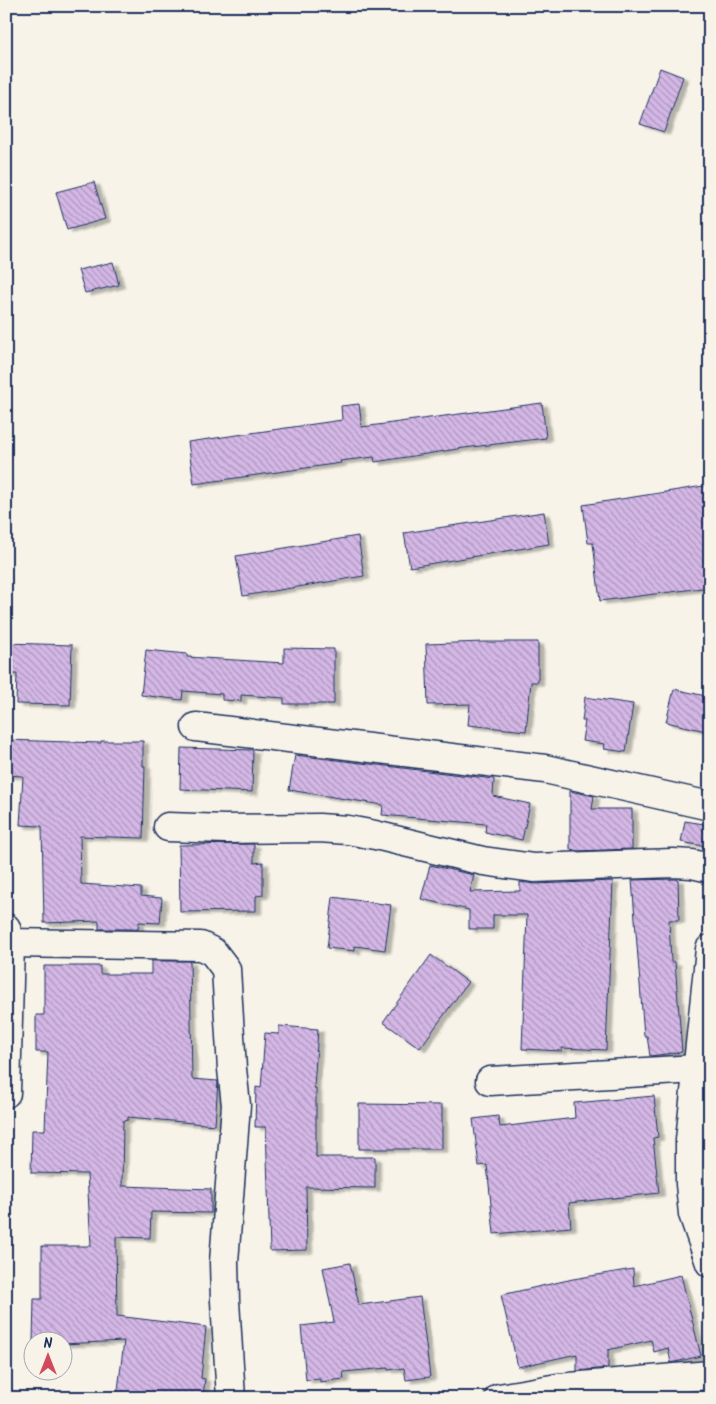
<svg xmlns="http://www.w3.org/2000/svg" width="716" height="1404" font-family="Kalam,sans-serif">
	<defs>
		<pattern id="building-back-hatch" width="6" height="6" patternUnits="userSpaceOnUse" patternTransform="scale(1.25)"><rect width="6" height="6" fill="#d4b7e5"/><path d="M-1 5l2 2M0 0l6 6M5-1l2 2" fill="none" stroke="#ab95bd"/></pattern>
		<filter id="shadow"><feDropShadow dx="5.5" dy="3" stdDeviation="1" flood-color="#0004"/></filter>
	</defs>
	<rect width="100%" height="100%" fill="#f7f3e8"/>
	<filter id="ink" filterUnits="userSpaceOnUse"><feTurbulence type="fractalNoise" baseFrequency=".02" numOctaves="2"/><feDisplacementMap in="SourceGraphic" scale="10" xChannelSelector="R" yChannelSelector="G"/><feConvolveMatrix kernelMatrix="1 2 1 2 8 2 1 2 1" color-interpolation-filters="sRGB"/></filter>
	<g filter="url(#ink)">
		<g fill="url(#building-back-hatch)" stroke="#1b2f5e" filter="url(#shadow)">
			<polygon points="660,68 683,77 664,132 640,124"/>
			<polygon points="94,182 105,219 67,230 56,192"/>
			<polygon points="113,262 119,285 85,293 78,270"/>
			<polygon points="542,403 546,438 464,448 375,462 374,457 340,461 341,463 194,484 188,442 342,420 341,406 359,404 362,427"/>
			<polygon points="710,485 710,587 600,601 593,543 588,543 583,505"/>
			<polygon points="544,512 549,544 410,567 404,533"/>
			<polygon points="358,536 364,576 243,596 236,556"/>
			<polygon points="484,642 538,642 538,682 531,682 526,731 468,725 470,704 428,705 426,644"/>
			<polygon points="6,643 72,645 70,705 16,704 17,674 6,674"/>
			<polygon points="284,648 334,649 334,704 284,704 284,698 241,695 241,701 222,700 222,694 183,691 182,700 141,695 146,650 187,654 187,657 284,663"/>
			<polygon points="674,689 710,697 710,732 666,722"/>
			<polygon points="585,697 633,704 626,752 604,749 605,744 582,741 585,721 582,721"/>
			<polygon points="6,740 101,743 101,741 143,741 143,766 145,766 143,838 80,836 81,884 141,888 141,896 162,898 160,923 139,922 138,929 99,929 99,921 44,923 42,826 20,825 23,776 6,775"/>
			<polygon points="181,748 253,750 252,792 180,789"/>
			<polygon points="295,755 494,779 493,796 530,804 522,840 485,832 486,824 382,815 383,805 289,790"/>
			<polygon points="570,791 594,796 592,809 632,809 632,849 578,851 570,849"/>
			<polygon points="685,821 710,825 710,847 681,842"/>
			<polygon points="254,844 254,863 263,862 263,895 256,896 256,911 180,912 179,845"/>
			<polygon points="430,865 474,875 470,892 520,891 520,882 535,884 613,881 606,1050 562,1048 562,1051 522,1049 527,915 493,915 493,929 469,929 469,910 421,899"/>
			<polygon points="678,879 679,920 669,920 671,962 675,962 682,1052 650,1056 647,1036 644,1036 632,880"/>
			<polygon points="333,897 391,905 385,950 355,946 355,951 327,948"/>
			<polygon points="431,955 468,982 420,1048 383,1022"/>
			<polygon points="151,961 190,961 192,1079 218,1081 215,1125 128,1117 128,1120 123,1121 122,1186 211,1189 211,1213 151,1212 150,1238 116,1237 117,1316 206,1327 201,1378 205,1379 203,1398 117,1398 124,1341 62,1344 62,1342 33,1342 34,1299 42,1299 42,1246 91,1246 87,1174 31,1173 32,1130 45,1130 48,1052 36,1052 36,1015 44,1015 44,966 100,966 100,974 151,974"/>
			<polygon points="279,1026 318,1029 314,1088 316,1088 316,1157 375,1157 375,1188 306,1187 307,1250 270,1251 266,1127 255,1127 256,1087 261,1088 265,1033 279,1034"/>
			<polygon points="654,1096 658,1137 653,1138 659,1193 569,1203 571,1227 494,1234 487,1165 479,1166 473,1119 498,1116 500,1127 575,1118 574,1103"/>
			<polygon points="359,1104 442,1105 442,1149 359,1149"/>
			<polygon points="350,1263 359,1305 420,1297 430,1377 406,1380 404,1368 388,1370 388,1368 343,1372 344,1379 320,1382 320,1379 306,1380 301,1326 334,1322 323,1268"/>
			<polygon points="633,1269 634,1286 681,1275 701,1356 671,1363 668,1348 654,1352 651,1340 608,1350 608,1368 577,1371 577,1354 518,1367 501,1295 573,1279"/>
		</g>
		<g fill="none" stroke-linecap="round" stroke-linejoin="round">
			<g stroke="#1b2f5e" stroke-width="31">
				<g id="minor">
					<polyline points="196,727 545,769 710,806"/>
					<polyline points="168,827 225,829 319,828 348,830 375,835 483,861 534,868 673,863 692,864 710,868"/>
					<polyline points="6,928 10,943 6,1093"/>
					<polyline points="10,943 201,946 213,952 226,969 232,1069 236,1105 224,1262 225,1301 231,1398"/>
					<polyline points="710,949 690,1140 690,1184 693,1214 710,1263"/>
					<polyline points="490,1081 697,1069"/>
					<polyline points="499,1398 558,1388 710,1375"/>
				</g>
			</g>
			<use href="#minor" stroke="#f7f3e8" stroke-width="28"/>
		</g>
	</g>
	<rect width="716" height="1404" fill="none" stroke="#f7f3e8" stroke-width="25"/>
	<rect x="12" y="12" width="691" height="1379" fill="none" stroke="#1b2f5e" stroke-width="2" filter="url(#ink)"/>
	<g transform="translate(48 1356)"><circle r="24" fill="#f7f3e8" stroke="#9fa5b1"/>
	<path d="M0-4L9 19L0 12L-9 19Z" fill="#d1495b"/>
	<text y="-8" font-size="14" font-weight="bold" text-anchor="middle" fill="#1b2f5e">N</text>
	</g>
</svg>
